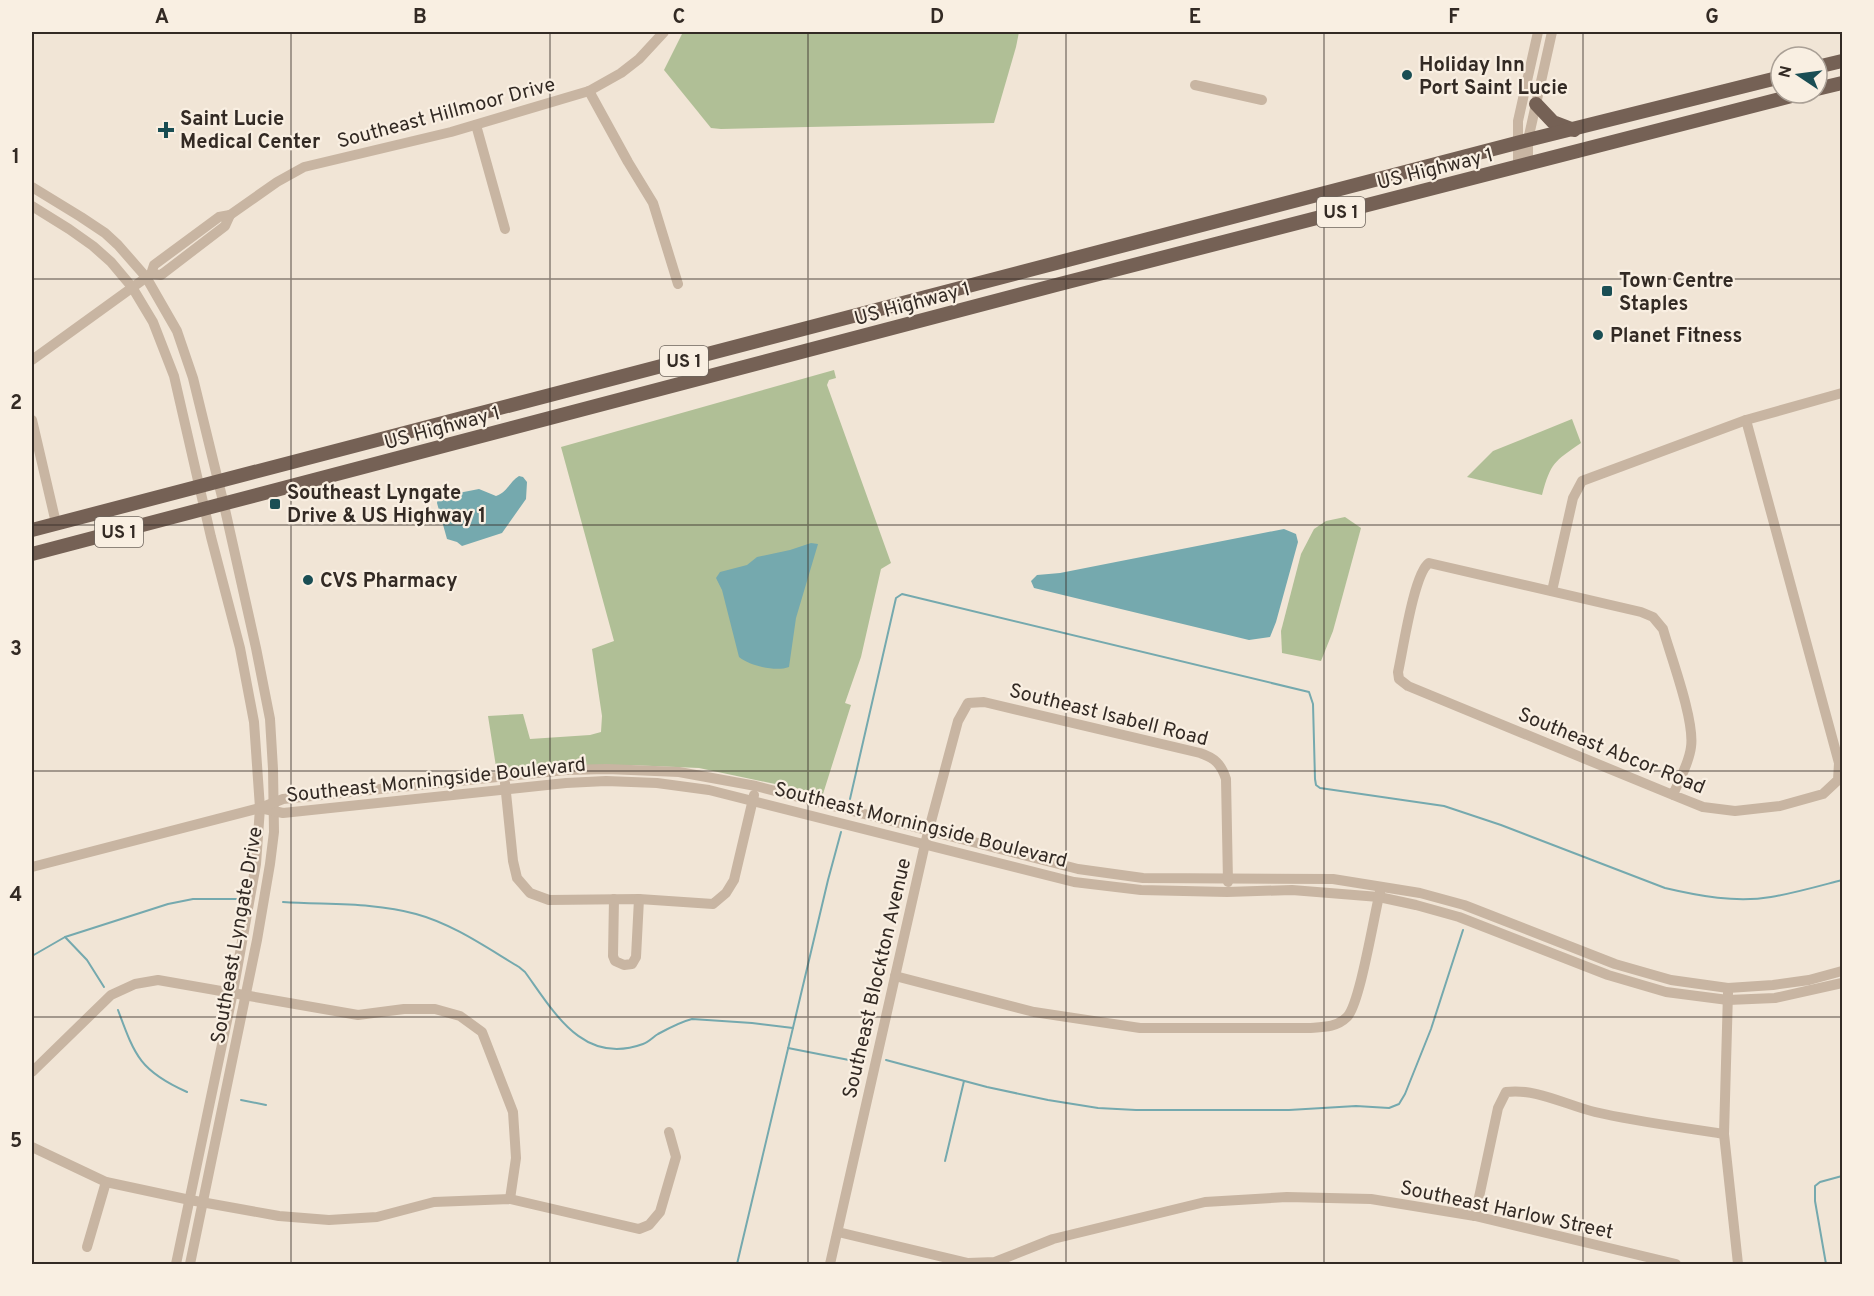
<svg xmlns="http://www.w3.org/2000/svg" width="1874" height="1296" font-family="Overpass,sans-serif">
	<rect width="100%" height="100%" fill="#f1e5d6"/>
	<g fill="#b0bf96">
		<polygon points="683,32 1019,32 1016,47 994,123 721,129 711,128 664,70"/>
		<polygon points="834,370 836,378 829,380 827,385 891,563 881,569 861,657 845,703 851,705 823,794 699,768 629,765 497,773 488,716 523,714 530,739 590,735 601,732 602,716 592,649 614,641 561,447"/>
		<path d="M1572,419l9,24c-27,19 -30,19 -39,52l-75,-18 26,-26z"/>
		<polygon points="1345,517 1361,528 1333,631 1321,661 1282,653 1281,631 1301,554 1314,529 1326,521"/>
	</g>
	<g fill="#75a9ae">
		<path d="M519,476l4,1 4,5 -1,17 -24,34 -40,13 -5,-4 -10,-3 -10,-36 1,-6 41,-8 17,7c12,-4 13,-14 23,-20z"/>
		<polygon points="1284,529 1296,534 1298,542 1276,622 1270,637 1249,640 1034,588 1031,581 1037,575 1060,573"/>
		<path d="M811,543l7,1 -22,74 -7,49c-13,5 -39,-1 -50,-10l-17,-67 -6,-12 4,-6 27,-7 10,-8 33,-7z"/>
	</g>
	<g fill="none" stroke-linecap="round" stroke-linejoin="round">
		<g stroke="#75a9ae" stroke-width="2">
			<path d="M850,799l46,-201 6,-4 407,98 4,12 2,75 1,6 4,3 124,18 57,19 164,63c34,8 71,15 106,9 24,-4 48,-11 71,-17"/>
			<path d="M283,902c43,3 91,0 133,12 37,10 71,34 103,53l6,5c29,40 58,94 118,72 6,-2 10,-7 15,-10 11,-6 22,-12 34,-15l60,4 41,5"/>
			<polyline points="65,937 87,960 104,987"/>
			<polyline points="32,956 65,937 168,904 193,899 237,899"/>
			<path d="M118,1010c17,46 22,61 69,82"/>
			<polyline points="788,1048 854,1061"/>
			<polyline points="886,1060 987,1087 1048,1100 1098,1108 1136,1110 1289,1110 1356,1106 1389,1108 1399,1104 1405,1094 1431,1029 1463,930"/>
			<polyline points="241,1100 266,1105"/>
			<polyline points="945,1161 964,1081"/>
			<polyline points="737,1264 828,880 841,832"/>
			<polyline points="1826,1264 1815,1201 1815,1186 1820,1182 1842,1176"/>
		</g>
		<g stroke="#c8b5a2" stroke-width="10">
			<polyline points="1195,85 1262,100"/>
			<polyline points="589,91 628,162 653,203 678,284"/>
			<polyline points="476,125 505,229"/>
			<polyline points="1528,165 1528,140 1552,32"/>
			<polyline points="1518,167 1518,121 1538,32"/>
			<polyline points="32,187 81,217 105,233 118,245 146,277 177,331 193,378 224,505 256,648 270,719 273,769 274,832 270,864 257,940 190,1264"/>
			<polyline points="32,206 69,229 93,246 111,262 132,287 153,322 174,376 211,537 240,648 254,722 260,808 256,864 233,992 176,1264"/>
			<polyline points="151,274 161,275 225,226 230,215"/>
			<polyline points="32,360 151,274 154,265 219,217 230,215 277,182 304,167 451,132 589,91 621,73 639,59 664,32"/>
			<polyline points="32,420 56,523"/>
			<polyline points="1552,591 1573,498 1582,481 1746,420 1842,393"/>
			<polyline points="505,783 513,861 517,878 530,893 549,900 639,899 713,904 726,893 734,880 754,795"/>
			<path d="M1673,795c6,-15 16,-31 18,-48 4,-26 -20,-90 -28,-118l-10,-12 -12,-5 -212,-49c-15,10 -26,87 -31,109l1,7 9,7 265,109 30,12 32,4 45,-5 43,-12 15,-14 1,-17 -93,-343"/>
			<polyline points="260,808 283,813 566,783 606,781 657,783 709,790 1074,882 1141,890 1227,892 1292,890 1379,897 1416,905 1459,917 1608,975 1666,992 1728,1000 1775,998 1842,983"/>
			<polyline points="32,867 260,808 283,799 566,770 607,769 679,772 756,786 1078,869 1143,878 1333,879 1420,893 1464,905 1615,964 1671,980 1728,988 1773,985 1809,980 1842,971"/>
			<polyline points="614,899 613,956 615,961 624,965 632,964 636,957 639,899"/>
			<path d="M895,976l139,36 106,16h168c14,-1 28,0 39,-11 13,-13 27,-102 33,-125"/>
			<polyline points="1728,993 1724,1134 1738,1264"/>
			<polyline points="32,1072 111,995 135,984 158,980 358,1015 404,1009 435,1009 460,1016 482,1032 513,1112 516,1158 510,1199"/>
			<polyline points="32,1147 106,1182 190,1200 279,1216 329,1220 377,1217 434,1202 510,1199 639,1229 649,1225 660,1212 676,1157 669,1132"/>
			<path d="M1475,1216l23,-108 8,-16c30,-4 60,13 89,20 43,10 86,15 129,22"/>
			<polyline points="838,1232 968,1263 995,1262 1053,1239 1205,1202 1287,1197 1371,1199 1475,1216 1676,1264"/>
			<polyline points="87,1247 106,1182"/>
			<path d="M830,1264l95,-420 33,-123 10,-18 16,-1 216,51c15,5 21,11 26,26l2,103"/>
		</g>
		<g stroke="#756155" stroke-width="14">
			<polyline points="1817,67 1842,61"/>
			<polyline points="1817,89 1842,83"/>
			<polyline points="1536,104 1553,122 1574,130"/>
			<polyline points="32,530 1528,140 1781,77"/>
			<polyline points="32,554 1056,285 1803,93"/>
		</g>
	</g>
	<path fill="none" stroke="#332a24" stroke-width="1.5" stroke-opacity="0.55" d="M291,32v1232M550,32v1232M808,32v1232M1066,32v1232M1324,32v1232M1583,32v1232M32,279h1810M32,525h1810M32,771h1810M32,1017h1810"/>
	<g fill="#1a4e54" stroke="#f9efe2" stroke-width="2">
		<circle cx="1407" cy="75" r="6"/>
		<path d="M163 121h6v6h6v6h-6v6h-6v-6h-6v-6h6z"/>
		<rect x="1601" y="285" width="12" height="12" rx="3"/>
		<circle cx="1598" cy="335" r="6"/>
		<rect x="269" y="498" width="12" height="12" rx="3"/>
		<circle cx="308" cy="580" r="6"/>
	</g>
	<g text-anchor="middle" stroke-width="4.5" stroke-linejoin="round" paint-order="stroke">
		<g fill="#f9efe2" stroke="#6e655d" stroke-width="1.5">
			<rect x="1317" y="197" width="48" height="30" rx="4.5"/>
			<rect x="660" y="346" width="48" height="30" rx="4.5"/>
			<rect x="95" y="517" width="48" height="30" rx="4.5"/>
		</g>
		<g font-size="18" font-weight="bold" fill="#332a24">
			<text x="1341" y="218">US 1</text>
			<text x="684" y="367">US 1</text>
			<text x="119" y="538">US 1</text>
		</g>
		<g font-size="20" font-weight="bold" fill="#332a24" stroke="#f9efe2" text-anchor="start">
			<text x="1419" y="71">Holiday Inn<tspan x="1419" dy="23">Port Saint Lucie</tspan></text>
			<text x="180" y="125">Saint Lucie<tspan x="180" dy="23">Medical Center</tspan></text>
			<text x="1619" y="287">Town Centre<tspan x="1619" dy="23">Staples</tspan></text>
			<text x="1610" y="342">Planet Fitness</text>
			<text x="287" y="499">Southeast Lyngate<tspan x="287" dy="23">Drive &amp; US Highway 1</tspan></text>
			<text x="320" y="587">CVS Pharmacy</text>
		</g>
		<g font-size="20" fill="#332a24" stroke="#f9efe2">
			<text transform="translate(446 112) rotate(-15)" y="7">Southeast Hillmoor Drive</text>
			<text transform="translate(1435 168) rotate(-14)" y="7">US Highway 1</text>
			<text transform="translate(912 303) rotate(-15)" y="7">US Highway 1</text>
			<text transform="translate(442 427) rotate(-15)" y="7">US Highway 1</text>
			<text transform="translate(1109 714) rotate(14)" y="7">Southeast Isabell Road</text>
			<text transform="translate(1612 750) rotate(22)" y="7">Southeast Abcor Road</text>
			<text transform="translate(436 779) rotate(-6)" y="7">Southeast Morningside Boulevard</text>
			<text transform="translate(921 824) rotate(14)" y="7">Southeast Morningside Boulevard</text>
			<text transform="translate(236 935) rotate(-80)" y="7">Southeast Lyngate Drive</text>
			<text transform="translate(876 978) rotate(-77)" y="7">Southeast Blockton Avenue</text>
			<text transform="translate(1507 1209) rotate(12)" y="7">Southeast Harlow Street</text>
		</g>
	</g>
	<rect width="1874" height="1296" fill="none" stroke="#f9efe2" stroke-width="66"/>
	<g transform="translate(1799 75) rotate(283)"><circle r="28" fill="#f9efe2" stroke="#aaa096" stroke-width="1.5"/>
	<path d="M0-4.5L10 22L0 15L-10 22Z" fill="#1a4e54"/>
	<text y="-9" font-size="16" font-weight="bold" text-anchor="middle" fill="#332a24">N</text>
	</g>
	<rect x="33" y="33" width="1808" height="1230" fill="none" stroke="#332a24" stroke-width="2"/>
	<g font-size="20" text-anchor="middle" font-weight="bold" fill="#332a24">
		<text x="162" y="23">A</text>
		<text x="420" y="23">B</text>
		<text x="679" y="23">C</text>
		<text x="937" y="23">D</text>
		<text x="1195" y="23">E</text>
		<text x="1454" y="23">F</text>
		<text x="1712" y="23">G</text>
		<text x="16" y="163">1</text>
		<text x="16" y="409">2</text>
		<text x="16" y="655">3</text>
		<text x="16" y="901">4</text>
		<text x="16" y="1147">5</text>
	</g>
</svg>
